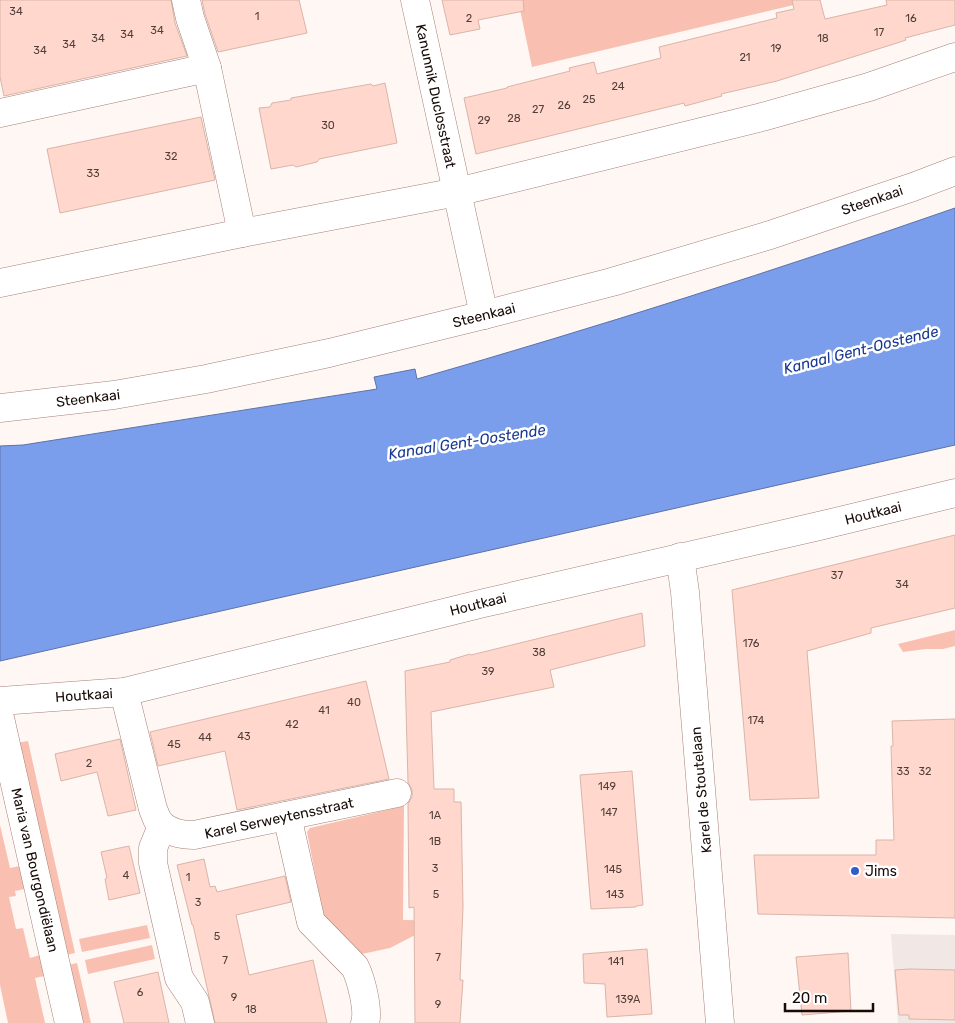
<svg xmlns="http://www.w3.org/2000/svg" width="955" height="1023" font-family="Rubik,sans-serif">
	<rect width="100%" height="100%" fill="#fff7f4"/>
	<polygon fill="#f1e7e4" points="891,934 955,935 955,1023 898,1023"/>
	<g fill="#f9c0b1">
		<polygon points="518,0 797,0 798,4 532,67"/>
		<polygon points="955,630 955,646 943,649 926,649 903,652 898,644"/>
		<polygon points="28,741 75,953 66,955 17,743"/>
		<polygon points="404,806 403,920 462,921 417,934 390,948 362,954 324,919 307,832 310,828"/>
		<polygon points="0,825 10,868 20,866 25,889 15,891 16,896 9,897 16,929 23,928 30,958 40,955 45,976 35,978 45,1023 8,1023 0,985"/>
		<polygon points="147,925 150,938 82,952 79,939"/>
		<polygon points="152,945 155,959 88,974 85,960"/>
		<polygon points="77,963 91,1023 81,1023 68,965"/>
	</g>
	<path fill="#7a9eec" stroke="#5c72a8" d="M955,208v237l-955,216v-215l23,-1 354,-56 -3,-12 41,-8 2,10c181,-52 360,-109 538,-171z"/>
	<g fill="#ffd7cc" stroke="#dab4a9">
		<polygon points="0,0 171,0 175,23 187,56 4,96 0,77"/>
		<polygon points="202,0 299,0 307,33 218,52 205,14"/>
		<polygon points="442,0 523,0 524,11 478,20 480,29 450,35"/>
		<polygon points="792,0 820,0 825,19 887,5 886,0 955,0 955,25 905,38 906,40 897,43 777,81 721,94 722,96 685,106 684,103 476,154 464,98 507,88 507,87 570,71 569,68 594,62 597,74 661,58 659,47 777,18 776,13 794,9"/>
		<polygon points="385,83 397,143 319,159 317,162 296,167 293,165 271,169 259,108 270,107 272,103 291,100 291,98 371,84 373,86"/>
		<polygon points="201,117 215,180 60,213 47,149"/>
		<polygon points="955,535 955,608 871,628 871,633 807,651 819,798 750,800 732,590"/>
		<polygon points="642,613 645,646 550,670 554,687 431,712 434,789 454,789 454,802 461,802 463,907 460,980 463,980 460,1023 415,1023 414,907 409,908 408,804 412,797 412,790 408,782 405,671 450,662 450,660 470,654 471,655"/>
		<polygon points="366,681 389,779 237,810 225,751 158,766 150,732"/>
		<polygon points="955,719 955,918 758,914 754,855 876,855 876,840 894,840 891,746 893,746 892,721"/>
		<polygon points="120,739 136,810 108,816 97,772 61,781 55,754"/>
		<polygon points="632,771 643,905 636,906 636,907 591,909 580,775"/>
		<polygon points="129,846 140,893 109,900 105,879 107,878 101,852"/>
		<polygon points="204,859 210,887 215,886 217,892 285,876 291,902 236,915 249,975 313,960 327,1023 215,1023 193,925 192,925 177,865"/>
		<polygon points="647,949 652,1014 607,1017 605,984 584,983 583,954"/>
		<polygon points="848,953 851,1011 802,1015 796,957"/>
		<polygon points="910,969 955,970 955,1020 909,1019 909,1015 899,1015 895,970"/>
		<polygon points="158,972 169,1023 124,1023 114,982"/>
	</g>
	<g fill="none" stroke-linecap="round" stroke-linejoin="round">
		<g stroke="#a58177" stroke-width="29">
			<g id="minor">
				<polyline points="186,0 190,18 207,68 242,233"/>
				<polyline points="415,0 484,315"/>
				<polyline points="0,113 207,68"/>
				<polyline points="0,283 242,233 457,192 762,117 869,87 955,57"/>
				<polyline points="0,408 114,395 206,379 329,353 484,315 612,282 770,235 913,187 955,171"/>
				<polyline points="680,557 685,592 720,1023"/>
				<polyline points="124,692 153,809 157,819 162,826 153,848 153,863 179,978 195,1002 200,1023"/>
				<polyline points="0,701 124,692 484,603 819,526 955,493"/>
				<polyline points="0,718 69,1023"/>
				<path d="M287,816l24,106 44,45c6,12 14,43 10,56"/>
				<path d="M162,826c11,7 19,9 32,9l203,-42"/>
			</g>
		</g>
		<use href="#minor" stroke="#fff" stroke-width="28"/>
	</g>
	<circle fill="#315dcc" stroke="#fff" stroke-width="2" cx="855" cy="871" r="5"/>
	<g text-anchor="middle" stroke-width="5" stroke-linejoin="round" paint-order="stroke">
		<g font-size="11" fill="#513e39">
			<text x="16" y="15">34</text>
			<text x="257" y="20">1</text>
			<text x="469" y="22">2</text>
			<text x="911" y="22">16</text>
			<text x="157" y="34">34</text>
			<text x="879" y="36">17</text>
			<text x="127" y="38">34</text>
			<text x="98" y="42">34</text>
			<text x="823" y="42">18</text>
			<text x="69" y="48">34</text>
			<text x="776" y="52">19</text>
			<text x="40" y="54">34</text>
			<text x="745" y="61">21</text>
			<text x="618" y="90">24</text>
			<text x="589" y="103">25</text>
			<text x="564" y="109">26</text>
			<text x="538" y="113">27</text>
			<text x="514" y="122">28</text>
			<text x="484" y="124">29</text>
			<text x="328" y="129">30</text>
			<text x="171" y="160">32</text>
			<text x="93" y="177">33</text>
			<text x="837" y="579">37</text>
			<text x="902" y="588">34</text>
			<text x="751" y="647">176</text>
			<text x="539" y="656">38</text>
			<text x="488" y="675">39</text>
			<text x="354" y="706">40</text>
			<text x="324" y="714">41</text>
			<text x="756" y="724">174</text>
			<text x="292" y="728">42</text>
			<text x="244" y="740">43</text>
			<text x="205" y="741">44</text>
			<text x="174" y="748">45</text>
			<text x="89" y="767">2</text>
			<text x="903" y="775">33</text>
			<text x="925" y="775">32</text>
			<text x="607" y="790">149</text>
			<text x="609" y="816">147</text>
			<text x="435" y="819">1A</text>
			<text x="435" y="845">1B</text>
			<text x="435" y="872">3</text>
			<text x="613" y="873">145</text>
			<text x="126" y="879">4</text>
			<text x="188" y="881">1</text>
			<text x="436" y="898">5</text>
			<text x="615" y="898">143</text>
			<text x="198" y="906">3</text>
			<text x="217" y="940">5</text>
			<text x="438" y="961">7</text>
			<text x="225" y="964">7</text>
			<text x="616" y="965">141</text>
			<text x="140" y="996">6</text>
			<text x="234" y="1001">9</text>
			<text x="628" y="1003">139A</text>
			<text x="438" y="1008">9</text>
			<text x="251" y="1013">18</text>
		</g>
		<g font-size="14" fill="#170b08" stroke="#fff">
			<text transform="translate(436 96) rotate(78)" y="5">Kanunnik Duclosstraat</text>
			<text transform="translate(872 200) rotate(-19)" y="5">Steenkaai</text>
			<text transform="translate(484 315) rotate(-14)" y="5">Steenkaai</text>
			<text transform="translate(88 398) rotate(-7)" y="5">Steenkaai</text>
			<text transform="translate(873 513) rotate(-14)" y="5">Houtkaai</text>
			<text transform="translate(478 604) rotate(-14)" y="5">Houtkaai</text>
			<text transform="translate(84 695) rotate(-4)" y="5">Houtkaai</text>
			<text transform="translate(701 790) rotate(-95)" y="5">Karel de Stoutelaan</text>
			<text transform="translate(279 818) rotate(-12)" y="5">Karel Serweytensstraat</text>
			<text transform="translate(35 870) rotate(77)" y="5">Maria van Bourgondiëlaan</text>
		</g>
		<g font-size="14" fill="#170b08" stroke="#fff" text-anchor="start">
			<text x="865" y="876">Jims</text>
		</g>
		<g font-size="15" font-style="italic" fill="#193a93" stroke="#fff">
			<text transform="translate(861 350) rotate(-14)" y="5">Kanaal Gent-Oostende</text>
			<text transform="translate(467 442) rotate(-9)" y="5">Kanaal Gent-Oostende</text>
		</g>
	</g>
	<path d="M785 1003v8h88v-8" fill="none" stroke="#170b08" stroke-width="2.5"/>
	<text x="792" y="1003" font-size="15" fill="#170b08" stroke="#ffffff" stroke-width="4" paint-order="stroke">20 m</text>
</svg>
